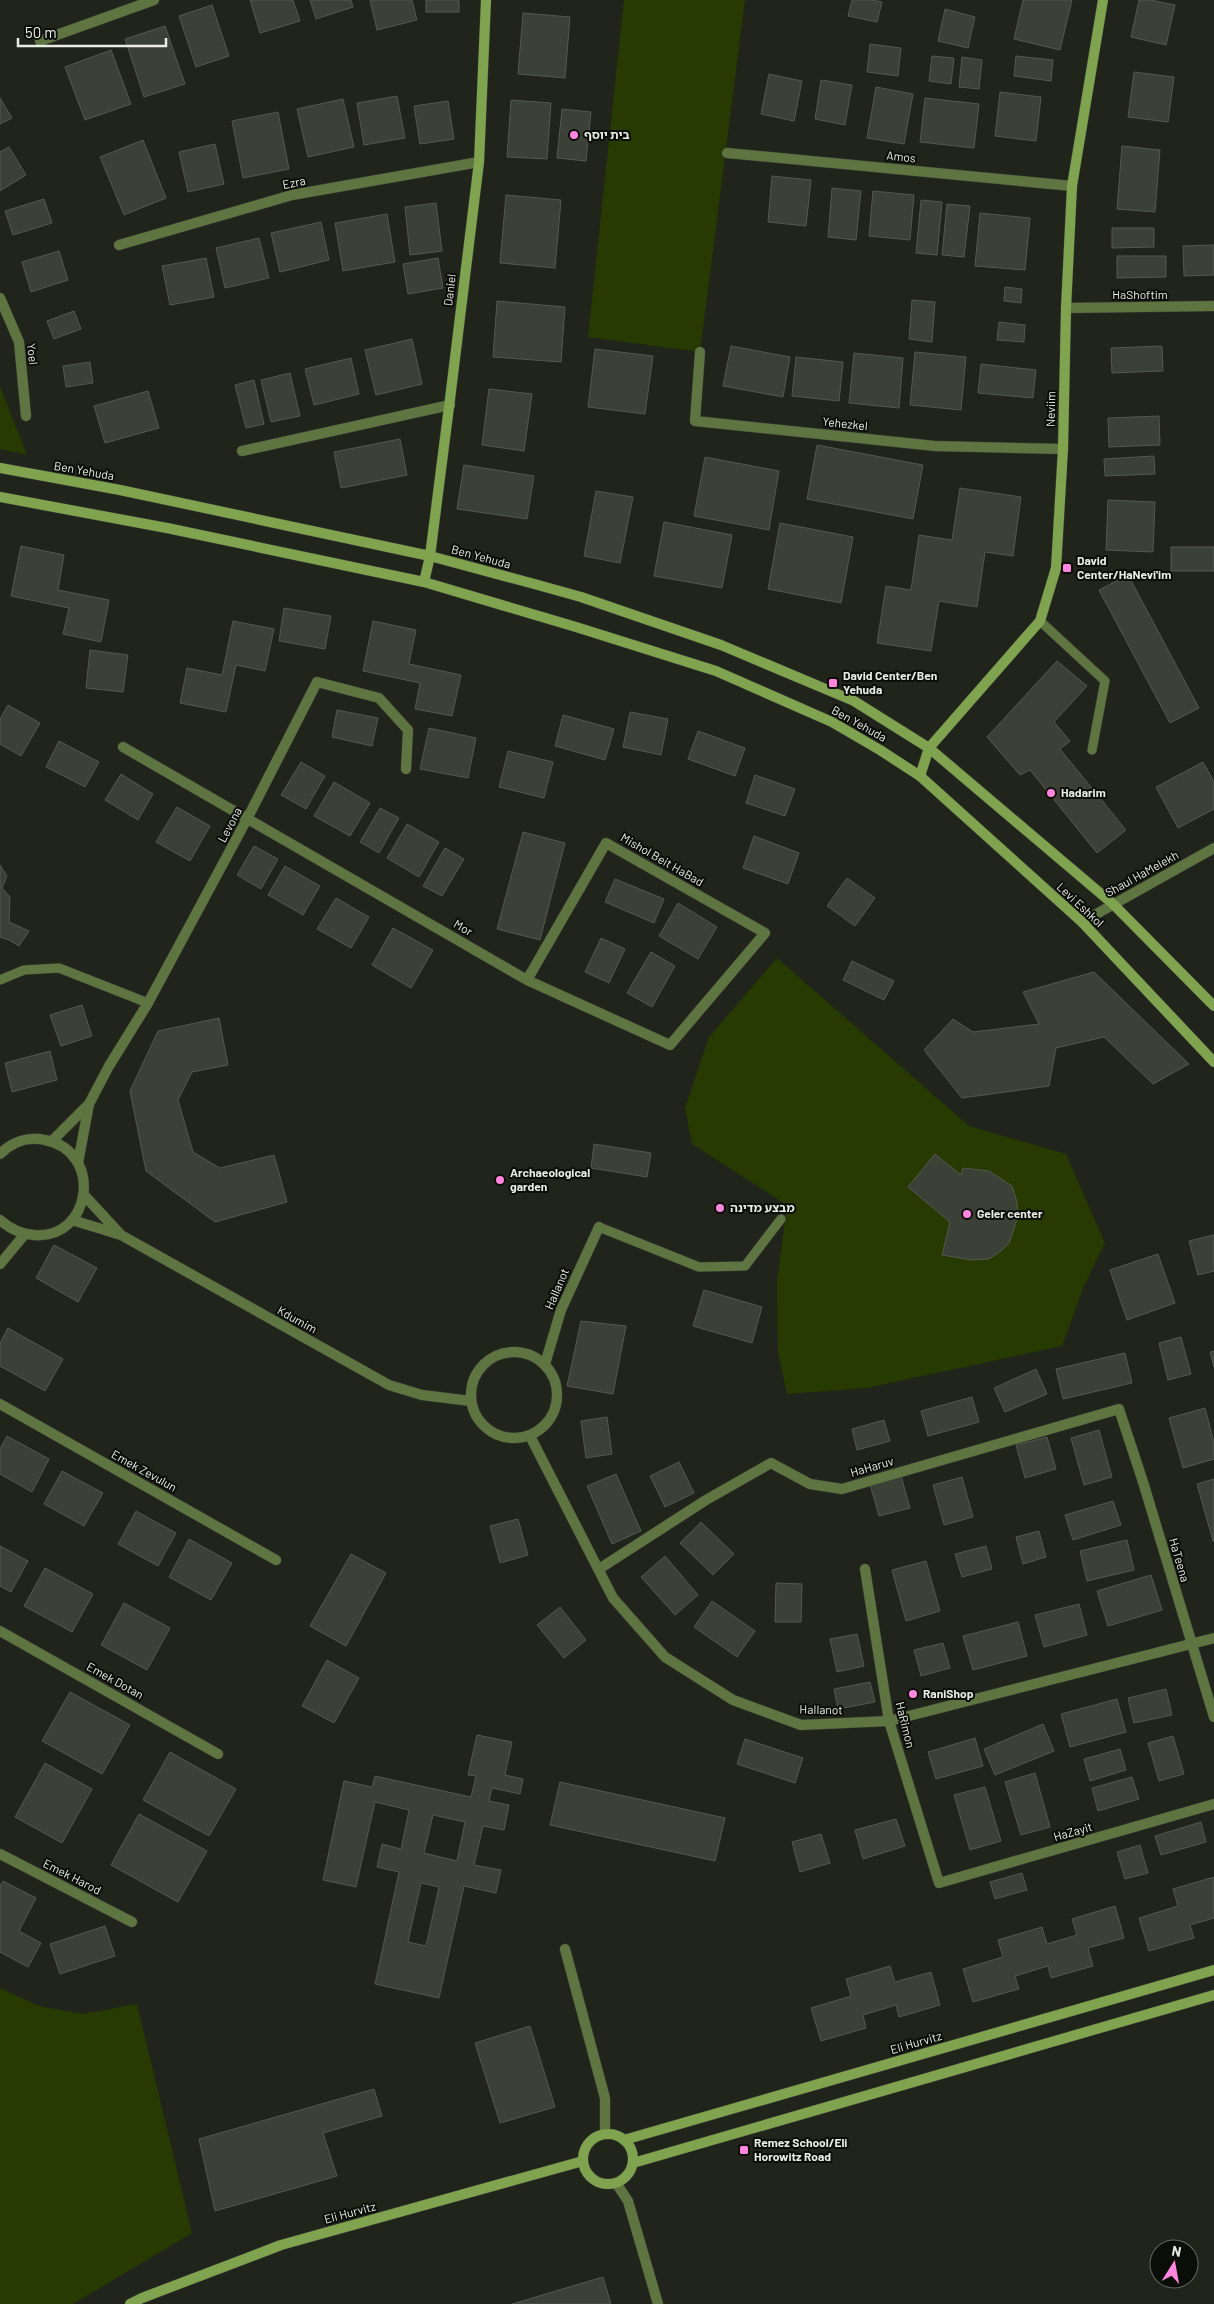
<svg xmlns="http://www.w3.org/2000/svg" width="1214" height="2304" font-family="Barlow,'Noto Sans Hebrew',sans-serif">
	<rect width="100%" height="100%" fill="#20241b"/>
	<g fill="#263a02">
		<polygon points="624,0 745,0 700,352 588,337"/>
		<polygon points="0,386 27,455 0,449"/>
		<polygon points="777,958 969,1126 1066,1154 1105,1243 1084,1286 1062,1346 867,1388 787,1394 778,1352 777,1282 787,1205 692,1144 685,1108 709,1037"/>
		<polygon points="0,1988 39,2006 83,2014 137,2004 192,2233 73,2304 0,2304"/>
	</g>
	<g fill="#3c4137" stroke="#54594e" fill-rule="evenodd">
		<polygon points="250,0 293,0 300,21 260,33"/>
		<polygon points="310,0 351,0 353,7 316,19"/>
		<polygon points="370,0 412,0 417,20 377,30"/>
		<rect x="426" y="0" width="33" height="12"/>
		<polygon points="852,0 872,0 882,2 877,22 848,16"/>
		<polygon points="1023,0 1072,0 1060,50 1014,39"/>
		<polygon points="1139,0 1150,0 1175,5 1166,45 1131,37"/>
		<polygon points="212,5 229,56 196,67 179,16"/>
		<polygon points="945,9 975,17 968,48 938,41"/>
		<polygon points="523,13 570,17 565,78 518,74"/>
		<polygon points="165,26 185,84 144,97 125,39"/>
		<polygon points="870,44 901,48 898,76 867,72"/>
		<polygon points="111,50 131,104 85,120 65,67"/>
		<polygon points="932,56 954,58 951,84 929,81"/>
		<polygon points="1016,56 1053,60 1051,81 1014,76"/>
		<polygon points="962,57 982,60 979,89 959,87"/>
		<polygon points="1134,72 1174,77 1168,122 1128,117"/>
		<polygon points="769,74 802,81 794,121 761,114"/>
		<polygon points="821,80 852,85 845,125 815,119"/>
		<polygon points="876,87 913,94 904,144 867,138"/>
		<polygon points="1000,92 1041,97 1036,141 995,136"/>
		<polygon points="397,96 405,138 364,145 357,103"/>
		<polygon points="0,98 12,118 0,124"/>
		<polygon points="925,98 979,104 974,148 920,142"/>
		<polygon points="343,99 354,147 308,157 297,109"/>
		<polygon points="511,100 551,103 547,159 507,157"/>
		<polygon points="448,101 454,139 420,144 414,106"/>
		<polygon points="562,109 591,112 586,161 557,158"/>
		<polygon points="278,112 289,169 243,178 232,121"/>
		<polygon points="143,140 166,198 124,215 100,157"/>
		<polygon points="215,144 224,184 188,192 179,152"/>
		<polygon points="1122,146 1160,150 1155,212 1117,209"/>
		<polygon points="9,147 26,175 0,191 0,152"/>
		<polygon points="772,176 811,180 806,226 768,222"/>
		<polygon points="832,188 861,191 856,240 828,237"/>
		<polygon points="873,191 914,195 910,240 869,236"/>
		<polygon points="506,195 561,200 555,268 500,263"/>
		<polygon points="44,199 52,223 13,235 5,211"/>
		<polygon points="921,200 942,202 937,255 916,253"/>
		<polygon points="436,203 442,251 410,255 405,207"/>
		<polygon points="947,204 970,206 964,257 942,255"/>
		<polygon points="980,213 1030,218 1025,270 975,266"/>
		<polygon points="387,214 395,262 343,271 335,223"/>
		<polygon points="321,222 329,260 280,272 271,233"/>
		<polygon points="1112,228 1154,228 1154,247 1112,248"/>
		<polygon points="259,238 269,278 225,288 216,248"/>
		<polygon points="1214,245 1214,275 1184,276 1183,246"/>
		<polygon points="59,251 68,280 31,292 22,262"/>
		<polygon points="1117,256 1166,256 1166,277 1117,278"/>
		<polygon points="206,258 214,297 170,305 162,266"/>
		<polygon points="438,258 443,288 408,294 403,264"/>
		<polygon points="1005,287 1022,289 1021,303 1004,301"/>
		<polygon points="912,300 935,302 932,342 909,339"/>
		<polygon points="497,301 565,307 561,362 493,357"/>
		<polygon points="74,311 81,329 54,339 47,321"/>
		<polygon points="999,322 1025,325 1024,342 997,340"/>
		<polygon points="412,339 422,384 376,395 365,350"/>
		<polygon points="731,346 790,357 783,397 723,386"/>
		<polygon points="1162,346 1163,371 1112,373 1111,348"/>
		<polygon points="595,349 653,356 645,414 588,407"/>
		<polygon points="915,352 966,357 961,410 910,405"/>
		<polygon points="854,353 903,358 899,408 849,403"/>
		<polygon points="796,357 843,362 839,401 792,396"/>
		<polygon points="351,358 359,394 314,405 305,369"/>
		<polygon points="90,362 93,383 66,387 63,366"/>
		<polygon points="981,364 1036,370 1033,398 978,393"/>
		<polygon points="290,373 300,416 271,422 261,380"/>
		<polygon points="254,380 264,424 246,428 235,385"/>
		<polygon points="489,389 532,394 524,451 482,445"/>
		<polygon points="148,391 159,428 105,443 94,406"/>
		<polygon points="1159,416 1160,445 1109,447 1108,418"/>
		<polygon points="400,439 407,475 341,488 334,452"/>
		<polygon points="817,445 923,465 913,519 807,499"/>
		<polygon points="1154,456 1155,474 1105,476 1104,459"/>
		<polygon points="705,457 779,471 769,530 694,516"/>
		<polygon points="464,465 534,476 527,519 457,509"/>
		<polygon points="960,488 1021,497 1013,556 985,552 977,607 939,601 931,651 877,643 886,586 911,590 919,535 952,540"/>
		<polygon points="596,491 633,497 620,563 584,556"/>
		<polygon points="1108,500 1155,502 1153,552 1106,550"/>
		<polygon points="664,522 732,535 722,588 654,576"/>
		<polygon points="780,523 853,537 841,603 768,589"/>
		<polygon points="21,546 64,555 58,590 109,600 101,642 63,634 69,608 11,596"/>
		<rect x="1171" y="547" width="43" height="24"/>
		<polygon points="1128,575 1199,708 1170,723 1099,590"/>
		<polygon points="284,608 331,616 325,649 279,641"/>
		<polygon points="233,621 274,629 265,671 236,665 226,712 180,703 187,668 222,675"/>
		<polygon points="373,621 416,630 409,664 461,675 452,716 415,709 420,683 363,671"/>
		<polygon points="90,650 128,655 123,692 86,688"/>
		<polygon points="1057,661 1087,686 1054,722 1070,741 1060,749 1126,830 1097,853 1030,770 1020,775 987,737"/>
		<polygon points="8,705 40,723 21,756 0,744 0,719"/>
		<polygon points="337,710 378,718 372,746 332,737"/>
		<polygon points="630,712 668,719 661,755 623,747"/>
		<polygon points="563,715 614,729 605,760 555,746"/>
		<polygon points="429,728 476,738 468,778 420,769"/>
		<polygon points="698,731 745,748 735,776 688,759"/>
		<polygon points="59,741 99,762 85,787 46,767"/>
		<polygon points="508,751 553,762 544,798 499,787"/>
		<polygon points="301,762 325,776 306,809 281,795"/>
		<polygon points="1203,762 1214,782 1214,809 1178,828 1156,787"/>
		<polygon points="121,774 153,794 138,820 105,800"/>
		<polygon points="755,775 795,789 785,816 746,803"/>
		<polygon points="334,782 370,803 350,836 314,816"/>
		<polygon points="177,807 210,826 190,861 156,842"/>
		<polygon points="380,808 399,818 379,853 360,842"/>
		<polygon points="407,824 439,842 419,877 387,858"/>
		<polygon points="523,832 565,843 540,940 497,929"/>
		<polygon points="754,836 799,853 788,884 743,868"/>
		<polygon points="254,846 278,859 261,889 237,875"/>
		<polygon points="445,848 464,859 442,896 423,886"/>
		<polygon points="0,865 7,876 2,888 10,897 9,922 29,931 19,946 9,940 0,937"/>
		<polygon points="285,866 320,886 303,915 268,895"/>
		<polygon points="847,878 875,898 855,926 827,906"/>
		<polygon points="615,879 664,899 654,923 605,902"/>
		<polygon points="336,898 369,917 351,948 317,929"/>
		<polygon points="678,903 717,927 698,959 659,936"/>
		<polygon points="393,928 433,950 411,988 372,965"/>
		<polygon points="601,938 625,949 609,983 585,972"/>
		<polygon points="651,952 675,966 652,1007 627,993"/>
		<polygon points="852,961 894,981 884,1000 843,980"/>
		<polygon points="1094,972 1189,1064 1153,1084 1104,1037 1056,1048 1049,1086 962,1098 924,1050 953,1019 973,1032 1039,1024 1023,992"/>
		<polygon points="82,1005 92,1036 61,1046 50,1015"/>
		<polygon points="219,1018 228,1065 192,1072 178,1100 193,1152 220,1168 274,1155 287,1202 215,1222 146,1171 130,1091 158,1031"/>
		<polygon points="50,1051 57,1080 12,1092 5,1063"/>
		<polygon points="594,1144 651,1153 647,1177 591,1168"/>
		<polygon points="935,1154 961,1175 963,1168 989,1171 1012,1186 1017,1202 1018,1216 1012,1235 1009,1243 1001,1251 989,1259 972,1260 942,1255 950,1222 908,1187"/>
		<polygon points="1214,1235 1214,1271 1198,1275 1189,1241"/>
		<polygon points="54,1245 97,1268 78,1302 36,1278"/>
		<polygon points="1158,1254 1175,1303 1127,1320 1110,1270"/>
		<polygon points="704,1290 762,1307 752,1343 693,1326"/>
		<polygon points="581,1321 626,1326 613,1394 567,1386"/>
		<polygon points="8,1328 63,1359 45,1391 0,1366 0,1343"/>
		<polygon points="1181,1337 1191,1374 1168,1380 1159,1343"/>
		<polygon points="1214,1351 1214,1367 1210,1352"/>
		<polygon points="1125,1353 1132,1383 1063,1399 1056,1369"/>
		<polygon points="1036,1369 1047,1394 1005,1412 994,1388"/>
		<polygon points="972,1397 979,1422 928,1436 921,1411"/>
		<polygon points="1205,1408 1214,1443 1214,1459 1183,1468 1169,1418"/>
		<polygon points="607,1417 612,1454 586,1458 581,1421"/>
		<polygon points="884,1420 890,1441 857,1450 852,1429"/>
		<polygon points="1099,1430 1112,1477 1084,1485 1071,1438"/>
		<polygon points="7,1436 49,1459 32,1492 0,1474 0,1449"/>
		<polygon points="1047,1437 1056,1469 1025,1478 1016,1445"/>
		<polygon points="679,1462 694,1493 665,1507 650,1476"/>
		<polygon points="62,1471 103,1493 84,1526 44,1504"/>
		<polygon points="616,1474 641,1531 612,1544 587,1486"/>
		<polygon points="901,1476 910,1508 879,1516 870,1484"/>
		<polygon points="962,1477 973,1517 944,1525 933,1485"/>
		<polygon points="1214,1479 1214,1541 1213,1541 1197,1484"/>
		<polygon points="1113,1501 1121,1525 1073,1540 1065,1515"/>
		<polygon points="136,1511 176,1533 158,1566 118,1544"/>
		<polygon points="518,1519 528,1555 500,1563 490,1526"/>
		<polygon points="701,1522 734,1554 713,1575 680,1543"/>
		<polygon points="1039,1531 1046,1557 1023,1564 1016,1537"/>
		<polygon points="189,1539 232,1563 211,1600 169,1577"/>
		<polygon points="1127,1540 1134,1570 1087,1581 1080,1551"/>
		<polygon points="0,1546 28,1561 11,1592 0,1586"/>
		<polygon points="986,1546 992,1569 962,1577 955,1554"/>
		<polygon points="351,1554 386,1573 346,1646 310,1626"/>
		<polygon points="665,1556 698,1595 675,1615 641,1577"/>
		<polygon points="926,1561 940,1611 906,1621 892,1570"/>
		<polygon points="45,1568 93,1594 72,1632 24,1606"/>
		<polygon points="1151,1575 1162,1610 1108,1626 1097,1591"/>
		<polygon points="776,1583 802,1584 801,1622 775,1622"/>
		<polygon points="712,1601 755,1631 737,1657 694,1627"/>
		<polygon points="124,1603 170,1628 147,1670 101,1645"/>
		<polygon points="1079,1604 1087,1635 1044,1647 1035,1615"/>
		<polygon points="560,1607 586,1640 564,1658 537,1625"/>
		<polygon points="1018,1622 1027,1656 973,1670 963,1636"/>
		<polygon points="857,1634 864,1666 837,1672 830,1639"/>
		<polygon points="943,1643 950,1668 921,1676 914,1650"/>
		<polygon points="327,1660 359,1678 334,1723 302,1706"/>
		<polygon points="870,1682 875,1702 838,1709 834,1689"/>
		<polygon points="1166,1689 1172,1715 1134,1723 1128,1698"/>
		<polygon points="70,1692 130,1725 102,1774 42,1741"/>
		<polygon points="1117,1699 1126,1732 1070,1747 1061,1714"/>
		<polygon points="1043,1724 1054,1751 995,1775 984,1749"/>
		<path d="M477,1735l35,7 -7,33 18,4 -3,15 -28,-6 -3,13 20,4 -5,25 -21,-4 -9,39 27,5 -5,23 -32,-7 -25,112 -64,-14 24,-112 -22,-5 5,-23 19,5 8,-39 -34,-8 -19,85 -33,-7 21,-99 28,6 3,-11 96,21 5,-21 -8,-1zM433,1815l32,7 -8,39 -33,-8zM421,1883l18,4 -13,59 -18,-4z"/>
		<polygon points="1173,1736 1184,1774 1159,1781 1148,1743"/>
		<polygon points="975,1738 983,1766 936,1779 928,1752"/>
		<polygon points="745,1739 803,1758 795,1783 737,1764"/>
		<polygon points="1120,1749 1126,1770 1090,1781 1084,1759"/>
		<polygon points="170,1752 236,1789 209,1836 143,1800"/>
		<polygon points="45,1763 92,1789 62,1843 15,1817"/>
		<polygon points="1035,1773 1050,1827 1021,1835 1005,1782"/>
		<polygon points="1132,1777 1139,1799 1098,1811 1092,1788"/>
		<polygon points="560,1782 725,1818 715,1861 550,1825"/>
		<polygon points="985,1787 1001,1841 970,1850 954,1795"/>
		<polygon points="139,1814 207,1851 178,1902 111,1865"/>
		<polygon points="896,1819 905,1846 863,1859 855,1830"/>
		<polygon points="1201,1822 1206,1842 1161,1855 1155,1836"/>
		<polygon points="821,1834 830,1863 800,1872 792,1842"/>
		<polygon points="1140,1845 1148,1873 1125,1879 1117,1852"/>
		<polygon points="1022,1873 1027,1890 995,1899 990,1882"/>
		<polygon points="1214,1877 1214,1918 1190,1925 1194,1938 1149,1951 1139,1918 1178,1906 1173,1889"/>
		<polygon points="3,1881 36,1898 19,1931 41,1943 28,1967 0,1952 0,1886"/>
		<polygon points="1115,1906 1124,1938 1088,1948 1093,1966 1051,1978 1048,1966 1015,1976 1019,1989 973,2002 963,1969 1003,1957 998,1940 1042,1927 1047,1944 1077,1935 1072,1919"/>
		<polygon points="105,1926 115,1956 60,1974 50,1944"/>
		<polygon points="890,1966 895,1982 931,1972 940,2005 899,2017 896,2005 863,2015 866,2028 821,2041 811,2008 851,1996 846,1979"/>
		<polygon points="530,2026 555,2107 500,2123 475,2043"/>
		<polygon points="374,2089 382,2116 323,2133 337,2176 215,2211 199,2139"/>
		<polygon points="603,2277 611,2304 512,2304"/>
	</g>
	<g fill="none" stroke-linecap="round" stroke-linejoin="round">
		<g stroke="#3c4037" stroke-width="10">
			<g id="lane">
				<polyline points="1040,621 1105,681 1092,750"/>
				<polyline points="0,980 24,970 59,968 148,1003"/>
				<polyline points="599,1227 699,1267 745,1266 781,1219"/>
			</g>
		</g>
		<g stroke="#3c4037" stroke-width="11">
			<g id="street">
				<polyline points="40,41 154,0"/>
				<polyline points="727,153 1072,186"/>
				<polyline points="119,245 292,195 479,162"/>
				<polyline points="0,298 19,342 26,416"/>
				<polyline points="1066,308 1214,306"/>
				<polyline points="700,352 695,421 935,446 1063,449"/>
				<polyline points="242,451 450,405"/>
				<polyline points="123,747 527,980 670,1045 765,933 606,843 527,980"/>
				<polyline points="1082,922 1214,848"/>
				<polyline points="52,1141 89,1104"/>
				<path d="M0,1154c12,-12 28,-18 45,-14 59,11 47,100 -11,95 -13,-1 -24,-6 -34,-15"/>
				<polyline points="78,1163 89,1104 109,1066 148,1003 247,819 317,682 379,698 408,730 406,769"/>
				<polyline points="84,1195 120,1234"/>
				<polyline points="72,1220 121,1235 389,1385 422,1395 471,1401"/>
				<polyline points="0,1264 25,1234"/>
				<circle cx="514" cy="1395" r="43"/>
				<polyline points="545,1364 561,1310 599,1227"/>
				<polyline points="0,1404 276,1560"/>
				<polyline points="530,1436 613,1598 665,1657 733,1700 801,1725 889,1721 1214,1638"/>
				<polyline points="599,1569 706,1500 771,1463 810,1484 842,1489 1119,1409 1143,1482 1214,1717"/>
				<polyline points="865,1569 889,1721 939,1883 1214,1804"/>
				<polyline points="0,1631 218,1754"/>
				<polyline points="0,1854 132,1922"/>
				<polyline points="565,1949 605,2098 605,2134"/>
				<polyline points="616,2183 628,2201 658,2304"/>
			</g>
		</g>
		<g stroke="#3c4037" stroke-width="11">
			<g id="secondary">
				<polyline points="0,468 120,490 430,556 538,585 581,597 721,645 854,701 929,748 1113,904 1214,1006"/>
				<polyline points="0,497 167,528 424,582 576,627 716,671 832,722 880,750 920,776 1082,922 1214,1062"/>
				<polyline points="424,582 430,556 450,399 479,162 486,0"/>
				<polyline points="920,776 929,748 1040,621 1056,568 1063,449 1066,308 1072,186 1103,0"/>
				<circle cx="608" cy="2159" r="25"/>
				<polyline points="624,2140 1214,1970"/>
				<polyline points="633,2163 1214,1995"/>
				<polyline points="130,2304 142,2298 281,2245 583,2161"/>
			</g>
		</g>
		<use href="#lane" stroke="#5e7441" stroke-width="9"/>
		<use href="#street" stroke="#5e7441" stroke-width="10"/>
		<use href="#secondary" stroke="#7fa34f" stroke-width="10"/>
	</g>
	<g fill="#ff85de" stroke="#0b0d08" stroke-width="2">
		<circle cx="574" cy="135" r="5"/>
		<rect x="1062" y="563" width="10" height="10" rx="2.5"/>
		<rect x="828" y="678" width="10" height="10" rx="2.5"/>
		<circle cx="1051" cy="793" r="5"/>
		<circle cx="500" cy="1180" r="5"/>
		<circle cx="720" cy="1208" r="5"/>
		<circle cx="967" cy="1214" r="5"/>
		<circle cx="913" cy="1694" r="5"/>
		<rect x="739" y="2145" width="10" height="10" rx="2.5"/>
	</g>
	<g text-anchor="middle" stroke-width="4" stroke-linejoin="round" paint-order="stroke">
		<g font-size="12" font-weight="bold" fill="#e9ede6" stroke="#0b0d08" text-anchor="start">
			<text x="584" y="139">בית יוסף</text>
			<text x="1077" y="565">David<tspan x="1077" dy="14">Center/HaNevi'im</tspan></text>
			<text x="843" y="680">David Center/Ben<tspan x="843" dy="14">Yehuda</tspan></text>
			<text x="1061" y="797">Hadarim</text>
			<text x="510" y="1177">Archaeological<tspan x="510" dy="14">garden</tspan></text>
			<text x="730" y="1212">מבצע מדינה</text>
			<text x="977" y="1218">Geler center</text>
			<text x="923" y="1698">RaniShop</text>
			<text x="754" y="2147">Remez School/Eli<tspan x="754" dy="14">Horowitz Road</tspan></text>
		</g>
		<g font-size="12" fill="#e9ede6" stroke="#0b0d08">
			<text transform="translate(901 157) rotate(6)" y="4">Amos</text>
			<text transform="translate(294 183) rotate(-12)" y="4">Ezra</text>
			<text transform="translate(450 290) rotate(-83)" y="4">Daniel</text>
			<text x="1140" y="299">HaShoftim</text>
			<text transform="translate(32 354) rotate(83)" y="4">Yoel</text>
			<text transform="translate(1051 409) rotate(-89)" y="4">Neviim</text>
			<text transform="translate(845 424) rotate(6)" y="4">Yehezkel</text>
			<text transform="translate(84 471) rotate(10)" y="4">Ben Yehuda</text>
			<text transform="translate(481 557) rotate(15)" y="4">Ben Yehuda</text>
			<text transform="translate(859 724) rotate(29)" y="4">Ben Yehuda</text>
			<text transform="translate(230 825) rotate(-62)" y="4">Levona</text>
			<text transform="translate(662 860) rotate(30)" y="4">Mishol Beit HaBad</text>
			<text transform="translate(1142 874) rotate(-29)" y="4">Shaul HaMelekh</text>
			<text transform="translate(1080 905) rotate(43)" y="4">Levi Eshkol</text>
			<text transform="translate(463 928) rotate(30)" y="4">Mor</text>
			<text transform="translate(557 1289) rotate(-67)" y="4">HaIlanot</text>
			<text transform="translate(297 1320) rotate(29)" y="4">Kdumim</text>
			<text transform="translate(872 1467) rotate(-16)" y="4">HaHaruv</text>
			<text transform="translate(144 1471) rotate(29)" y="4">Emek Zevulun</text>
			<text transform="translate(1179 1560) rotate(74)" y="4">HaTeena</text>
			<text transform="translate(115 1681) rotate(29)" y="4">Emek Dotan</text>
			<text transform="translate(821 1710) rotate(1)" y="4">HaIlanot</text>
			<text transform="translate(905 1725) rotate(76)" y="4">HaRimon</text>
			<text transform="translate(1073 1832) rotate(-16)" y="4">HaZayit</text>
			<text transform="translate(72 1877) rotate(27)" y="4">Emek Harod</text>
			<text transform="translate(916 2043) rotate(-16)" y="4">Eli Hurvitz</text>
			<text transform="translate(350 2213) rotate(-15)" y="4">Eli Hurvitz</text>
		</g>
	</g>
	<g transform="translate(1174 2264) rotate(11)"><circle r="24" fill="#0b0d08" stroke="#646761"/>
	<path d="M0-4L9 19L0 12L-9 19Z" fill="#ff85de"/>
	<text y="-8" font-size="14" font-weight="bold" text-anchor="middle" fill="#e9ede6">N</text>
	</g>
	<path d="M18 38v8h148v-8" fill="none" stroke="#e9ede6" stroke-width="2.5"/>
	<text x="25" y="38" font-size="15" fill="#e9ede6" stroke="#0b0d08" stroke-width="4" paint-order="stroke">50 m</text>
</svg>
